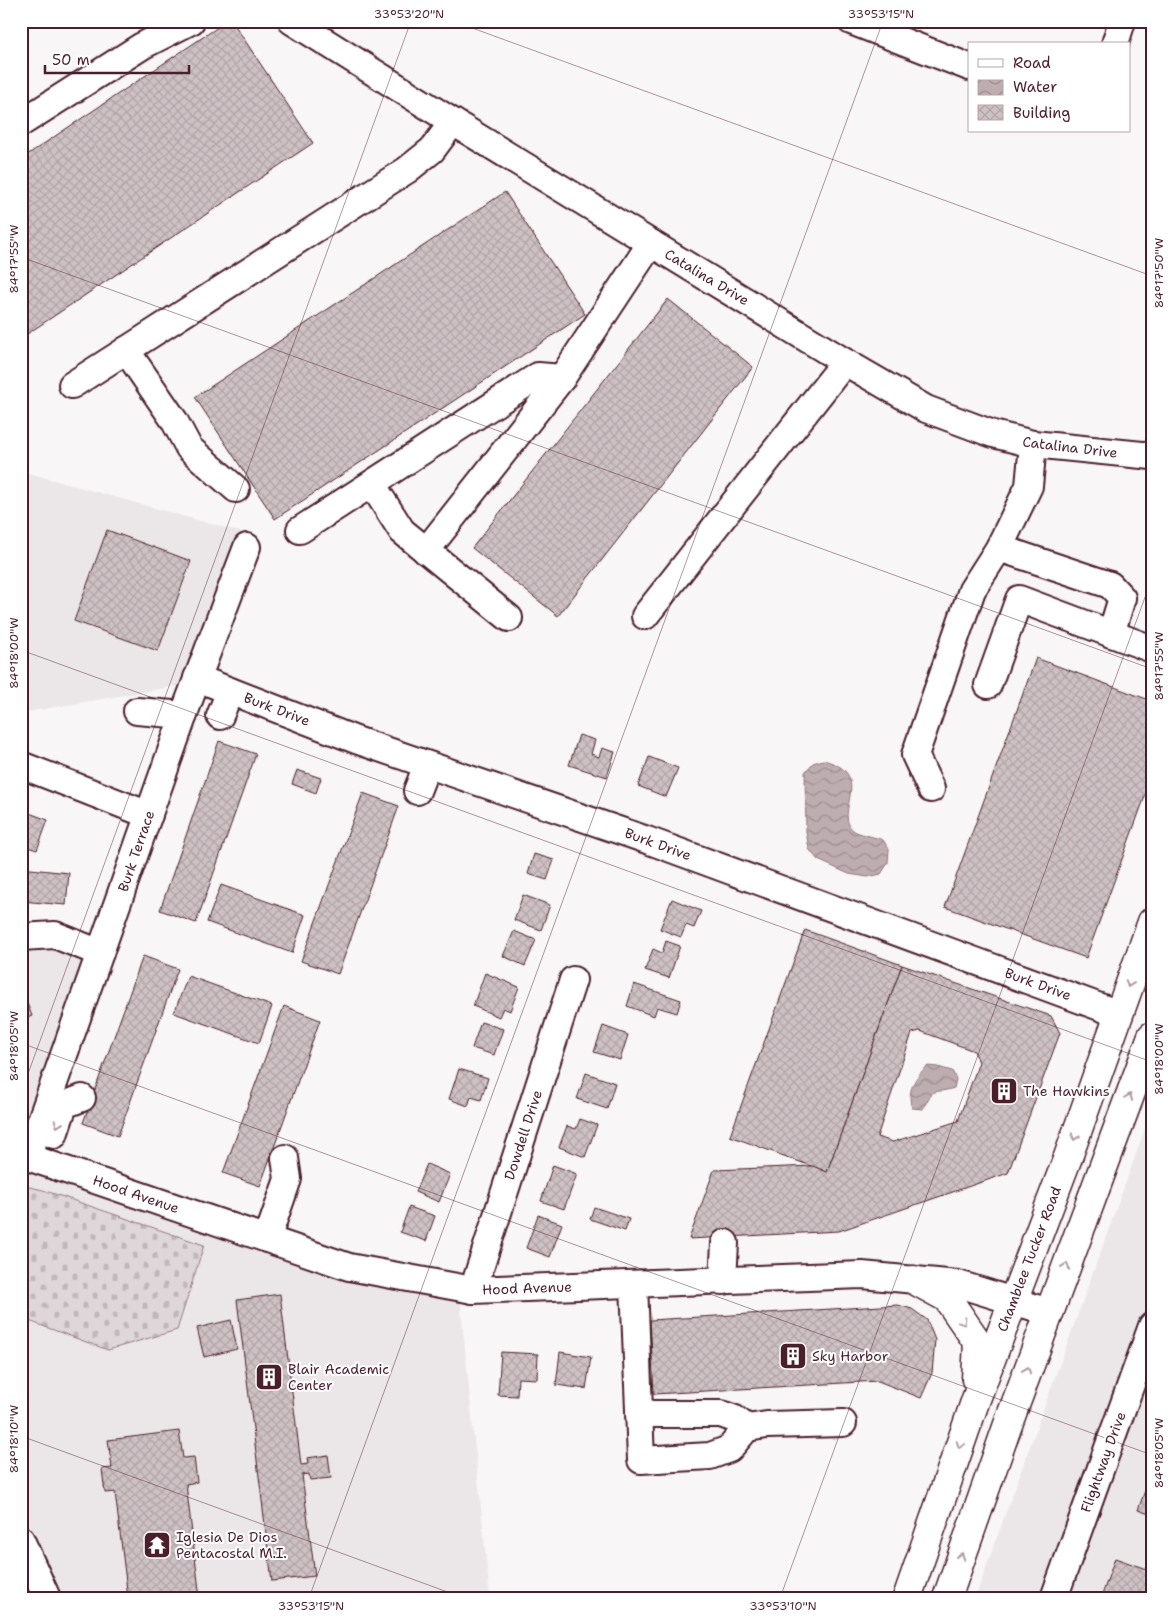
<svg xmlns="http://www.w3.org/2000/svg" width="1173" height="1619" font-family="'Shantell Sans',sans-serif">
	<defs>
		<pattern id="cemetery-stones" width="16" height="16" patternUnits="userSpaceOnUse" patternTransform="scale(1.25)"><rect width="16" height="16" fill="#ded6d9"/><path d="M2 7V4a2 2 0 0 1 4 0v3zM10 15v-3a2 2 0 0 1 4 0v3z" fill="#c0b7ba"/></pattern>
		<pattern id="water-waves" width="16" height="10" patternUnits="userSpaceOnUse" patternTransform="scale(1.25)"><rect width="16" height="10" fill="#bdadb0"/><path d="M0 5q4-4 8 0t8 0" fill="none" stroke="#9c8c8f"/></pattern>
		<pattern id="building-cross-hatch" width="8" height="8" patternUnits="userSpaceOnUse" patternTransform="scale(1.25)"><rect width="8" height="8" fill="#cdc1c4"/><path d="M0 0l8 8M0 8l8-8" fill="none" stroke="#b2a5a9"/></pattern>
	</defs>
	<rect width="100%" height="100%" fill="#f8f6f7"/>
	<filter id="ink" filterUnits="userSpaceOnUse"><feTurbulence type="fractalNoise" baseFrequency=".02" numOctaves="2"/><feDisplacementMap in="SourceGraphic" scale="10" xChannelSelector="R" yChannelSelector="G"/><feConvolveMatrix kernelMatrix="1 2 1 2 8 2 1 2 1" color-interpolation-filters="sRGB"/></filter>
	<g filter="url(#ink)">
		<g fill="#ebe6e8">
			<polygon points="21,471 244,533 189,684 21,713"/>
			<polygon points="21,924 111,937 28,1153 460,1299 490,1598 49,1598 21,1534"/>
			<polygon points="1152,1110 1152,1598 975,1598"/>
		</g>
		<polygon fill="url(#cemetery-stones)" stroke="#947a82" points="21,1185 43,1190 204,1245 177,1330 108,1350 21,1318"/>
		<g fill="url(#water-waves)" stroke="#8f747b">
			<path d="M823,760c53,13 10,52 30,70 4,4 23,7 30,10l6,9 -1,14 -7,11 -13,3 -19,-3 -31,-14 -9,-11 -3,-18 -1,-59 8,-9z"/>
			<path d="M928,1066l10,1 14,4 4,8 -2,9c-22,7 -19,-3 -31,21l-11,-1c-6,-16 3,-32 16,-42z"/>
		</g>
		<g fill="url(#building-cross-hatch)" stroke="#4a1f2b" fill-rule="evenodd">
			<polygon points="227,21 232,21 313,143 21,338 21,159"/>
			<polygon points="505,192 585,314 275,519 195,397"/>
			<polygon points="668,299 753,367 558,616 472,548"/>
			<polygon points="107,530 191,561 158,651 74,621"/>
			<polygon points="1036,658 1152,701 1152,777 1086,958 945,907"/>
			<polygon points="579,735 595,740 591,754 599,757 602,748 615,752 607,777 569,765"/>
			<polygon points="219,741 256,754 196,923 160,910"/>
			<polygon points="649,757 678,768 666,797 638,786"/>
			<polygon points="297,770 321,778 316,793 292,784"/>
			<polygon points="363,793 399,806 338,974 301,961"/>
			<polygon points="21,810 48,820 37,850 21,845"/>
			<polygon points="534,854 554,860 547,880 528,874"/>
			<polygon points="21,868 69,873 66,905 21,901"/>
			<polygon points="221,885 305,915 292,953 207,922"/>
			<polygon points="523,895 550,905 541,930 514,920"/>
			<polygon points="672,899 701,911 694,928 686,925 681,937 660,929"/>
			<polygon points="805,930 902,965 827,1172 730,1136"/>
			<polygon points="514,931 536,940 525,966 503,956"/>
			<polygon points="666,941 680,946 669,978 645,970 653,949 662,953"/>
			<polygon points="143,956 178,969 118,1136 83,1123"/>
			<path d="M902,965l149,51 9,17 -52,140 -169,58 -150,8 25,-69 99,-4 14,6zM920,1031l54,20 5,11 -21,59 -65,21 -16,-5 35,-104z"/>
			<polygon points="485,973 519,987 510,1011 503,1008 499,1017 473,1006"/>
			<polygon points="188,976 272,1006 259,1043 174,1013"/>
			<polygon points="634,984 681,1000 677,1013 657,1007 654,1016 627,1006"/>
			<polygon points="21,988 32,1016 21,1020"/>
			<polygon points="284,1006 320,1020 260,1186 223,1173"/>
			<polygon points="481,1022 503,1029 494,1055 472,1048"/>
			<polygon points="603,1026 628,1035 620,1060 594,1052"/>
			<polygon points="459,1069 488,1078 481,1100 471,1097 468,1106 449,1099"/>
			<polygon points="586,1073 615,1083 607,1109 577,1099"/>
			<polygon points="580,1119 597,1125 585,1157 559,1147 567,1126 576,1129"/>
			<polygon points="427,1164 450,1174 439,1202 415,1192"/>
			<polygon points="553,1165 577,1174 564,1209 541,1201"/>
			<polygon points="409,1207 435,1216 426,1241 400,1232"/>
			<polygon points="594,1207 629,1219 625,1231 590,1219"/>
			<polygon points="538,1215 562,1224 550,1257 526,1248"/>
			<polygon points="280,1294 301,1465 308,1464 307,1458 328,1455 331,1478 310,1480 309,1474 302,1475 315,1576 272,1581 237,1300"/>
			<polygon points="898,1305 912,1309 927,1320 935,1340 932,1373 921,1398 878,1381 654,1394 650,1320"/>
			<polygon points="231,1320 237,1349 204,1357 197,1328"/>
			<polygon points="501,1352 538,1354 537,1379 518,1378 517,1396 498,1395"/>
			<polygon points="560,1352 591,1357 586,1389 556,1385"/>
			<polygon points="179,1431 183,1458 194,1457 197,1482 186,1484 200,1598 128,1598 115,1492 105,1493 102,1469 112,1468 108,1440"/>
			<polygon points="1152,1471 1152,1515 1138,1510"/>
			<polygon points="1115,1558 1152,1571 1152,1598 1101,1598"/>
		</g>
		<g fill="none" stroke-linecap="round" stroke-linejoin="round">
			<g stroke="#4a1f2b" stroke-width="30">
				<g id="minor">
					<polyline points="292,21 453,122 845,362 926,409 993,434 1033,444 1152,456"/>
					<polyline points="851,21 969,67"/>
					<polyline points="1115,44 1122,21"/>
					<polyline points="21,123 142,46 191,21"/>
					<polyline points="126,350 174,420 189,448 236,489"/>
					<polyline points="72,385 407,170 432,150 453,122"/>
					<polyline points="372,484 402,531 509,618"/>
					<polyline points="300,530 538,376 562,378 651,243"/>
					<polyline points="999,548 1110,585 1122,598 1111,634"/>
					<polyline points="426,551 562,378"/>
					<polyline points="645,616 845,362"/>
					<polyline points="197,678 356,740 647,840 1119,1014"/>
					<polyline points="988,685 1019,599 1152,649"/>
					<polyline points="137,711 184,715"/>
					<polyline points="220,716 230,691"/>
					<polyline points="21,765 149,815"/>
					<polyline points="931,789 915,755 972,590 999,548 1029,486 1033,444"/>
					<polyline points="417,791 427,765"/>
					<polyline points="21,937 55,935 100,953"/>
					<polyline points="54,1135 64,1105 82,1098"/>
					<polyline points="21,1156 28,1157 349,1267 473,1290 862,1275 958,1284 1049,1312"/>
					<polyline points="28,1157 188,703 247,547"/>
					<polyline points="267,1239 288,1179 285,1158"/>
					<polyline points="723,1281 725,1243"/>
					<polyline points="634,1284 641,1460 710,1456 729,1449 747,1428 767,1425 843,1423"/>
					<polyline points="473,1290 573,980"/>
					<polyline points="639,1414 721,1414 735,1419 747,1428"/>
					<polyline points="21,1540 47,1598"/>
					<polyline points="1054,1598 1152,1326"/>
				</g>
			</g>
			<g stroke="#4a1f2b" stroke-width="31">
				<g id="major">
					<polyline points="914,1280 947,1298 978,1343 976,1379"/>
					<polyline points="907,1598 976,1399 1068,1157 1152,922"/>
					<polyline points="947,1598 1011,1416 1152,1036"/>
				</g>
			</g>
			<use href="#minor" stroke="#fff" stroke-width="26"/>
			<use href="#major" stroke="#fff" stroke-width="28"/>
		</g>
		<defs><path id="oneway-chevron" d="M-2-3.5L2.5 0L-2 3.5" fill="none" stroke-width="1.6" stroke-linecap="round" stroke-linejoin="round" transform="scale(1.25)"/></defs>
		<g stroke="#ae9aa0">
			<use href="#oneway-chevron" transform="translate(1129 984) rotate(110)"/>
			<use href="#oneway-chevron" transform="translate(1129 1097) rotate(-69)"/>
			<use href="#oneway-chevron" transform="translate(58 1124) rotate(109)"/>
			<use href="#oneway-chevron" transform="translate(1075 1137) rotate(110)"/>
			<use href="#oneway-chevron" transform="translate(1066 1266) rotate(-70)"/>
			<use href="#oneway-chevron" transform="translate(963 1322) rotate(56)"/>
			<use href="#oneway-chevron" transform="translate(1027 1370) rotate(-70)"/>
			<use href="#oneway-chevron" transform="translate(960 1445) rotate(109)"/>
			<use href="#oneway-chevron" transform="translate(961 1556) rotate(-71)"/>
		</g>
	</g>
	<path fill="none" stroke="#4a1f2b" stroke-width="1" stroke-opacity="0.45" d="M453,21l699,255M21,257l1131,412M21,650l1131,412M21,1043l1131,412M21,1093l390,-1072M21,1436l443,162M309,1598l574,-1577M780,1598l372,-1020"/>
	<defs>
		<g id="building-square" transform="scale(1.4375)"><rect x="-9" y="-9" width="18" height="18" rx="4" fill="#4a1f2b" stroke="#fff"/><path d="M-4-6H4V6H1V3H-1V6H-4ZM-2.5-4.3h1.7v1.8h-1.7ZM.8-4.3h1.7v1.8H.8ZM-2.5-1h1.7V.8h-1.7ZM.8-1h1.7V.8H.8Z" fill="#fff"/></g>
		<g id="temple-square" transform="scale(1.4375)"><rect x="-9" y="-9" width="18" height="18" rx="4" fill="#4a1f2b" stroke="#fff"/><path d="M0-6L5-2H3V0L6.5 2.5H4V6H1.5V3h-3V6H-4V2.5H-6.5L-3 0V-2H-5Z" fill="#fff"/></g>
	</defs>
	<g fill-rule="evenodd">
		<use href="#building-square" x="1004" y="1091"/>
		<use href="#building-square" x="793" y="1356"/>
		<use href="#building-square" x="269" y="1377"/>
		<use href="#temple-square" x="157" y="1545"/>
	</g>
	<g text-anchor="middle" stroke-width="4" stroke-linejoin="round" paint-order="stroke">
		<g font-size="14" fill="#4a1f2b" stroke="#fff">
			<text transform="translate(707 277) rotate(31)" y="5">Catalina Drive</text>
			<text transform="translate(1070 447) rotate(7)" y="5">Catalina Drive</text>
			<text transform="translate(277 709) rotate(21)" y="5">Burk Drive</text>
			<text transform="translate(658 844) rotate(20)" y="5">Burk Drive</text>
			<text transform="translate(136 851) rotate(-71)" y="5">Burk Terrace</text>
			<text transform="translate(1038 984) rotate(20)" y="5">Burk Drive</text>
			<text transform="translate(523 1135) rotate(-72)" y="5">Dowdell Drive</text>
			<text transform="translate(136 1194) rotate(19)" y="5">Hood Avenue</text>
			<text transform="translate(1029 1259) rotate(-69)" y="5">Chamblee Tucker Road</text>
			<text transform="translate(527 1288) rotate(-2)" y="5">Hood Avenue</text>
			<text transform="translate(1103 1462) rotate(-70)" y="5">Flightway Drive</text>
		</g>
		<g font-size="14" fill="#4a1f2b" stroke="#fff" text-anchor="start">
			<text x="1023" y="1096">The Hawkins</text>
			<text x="812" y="1361">Sky Harbor</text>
			<text x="288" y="1374">Blair Academic<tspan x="288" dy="16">Center</tspan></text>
			<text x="176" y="1542">Iglesia De Dios<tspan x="176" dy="16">Pentacostal M.I.</tspan></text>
		</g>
	</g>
	<rect width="1173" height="1619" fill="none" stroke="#fff" stroke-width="55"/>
	<rect x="968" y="42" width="162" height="90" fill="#ffffff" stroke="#b7a5aa"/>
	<rect x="978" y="59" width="25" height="8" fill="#ffffff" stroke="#b7a5aa"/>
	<text x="1013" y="68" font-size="15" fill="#4a1f2b">Road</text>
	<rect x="978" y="80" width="25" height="15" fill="url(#water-waves)" stroke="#b7a5aa"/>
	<text x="1013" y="92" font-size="15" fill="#4a1f2b">Water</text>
	<rect x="978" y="105" width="25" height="15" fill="url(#building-cross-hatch)" stroke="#b7a5aa"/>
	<text x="1013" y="118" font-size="15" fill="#4a1f2b">Building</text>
	<path d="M45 65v8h144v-8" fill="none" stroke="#4a1f2b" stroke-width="2.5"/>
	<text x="52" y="65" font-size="15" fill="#4a1f2b" stroke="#ffffff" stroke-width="4" paint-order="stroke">50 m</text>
	<rect x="28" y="28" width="1118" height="1564" fill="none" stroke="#4a1f2b" stroke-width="2"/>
	<g font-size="12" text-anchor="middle" fill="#4a1f2b">
		<text x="409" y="18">33°53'20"N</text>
		<text x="881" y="18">33°53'15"N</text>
		<text transform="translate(14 259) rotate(-90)" y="4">84°17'55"W</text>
		<text transform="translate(1159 273) rotate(-90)" y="4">84°17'50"W</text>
		<text transform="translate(14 653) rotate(-90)" y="4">84°18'00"W</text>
		<text transform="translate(1159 666) rotate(-90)" y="4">84°17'55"W</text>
		<text transform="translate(14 1046) rotate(-90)" y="4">84°18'05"W</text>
		<text transform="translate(1159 1059) rotate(-90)" y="4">84°18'00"W</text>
		<text transform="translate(14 1439) rotate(-90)" y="4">84°18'10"W</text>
		<text transform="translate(1159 1453) rotate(-90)" y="4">84°18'05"W</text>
		<text x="311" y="1610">33°53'15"N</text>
		<text x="783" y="1610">33°53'10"N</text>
	</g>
</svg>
